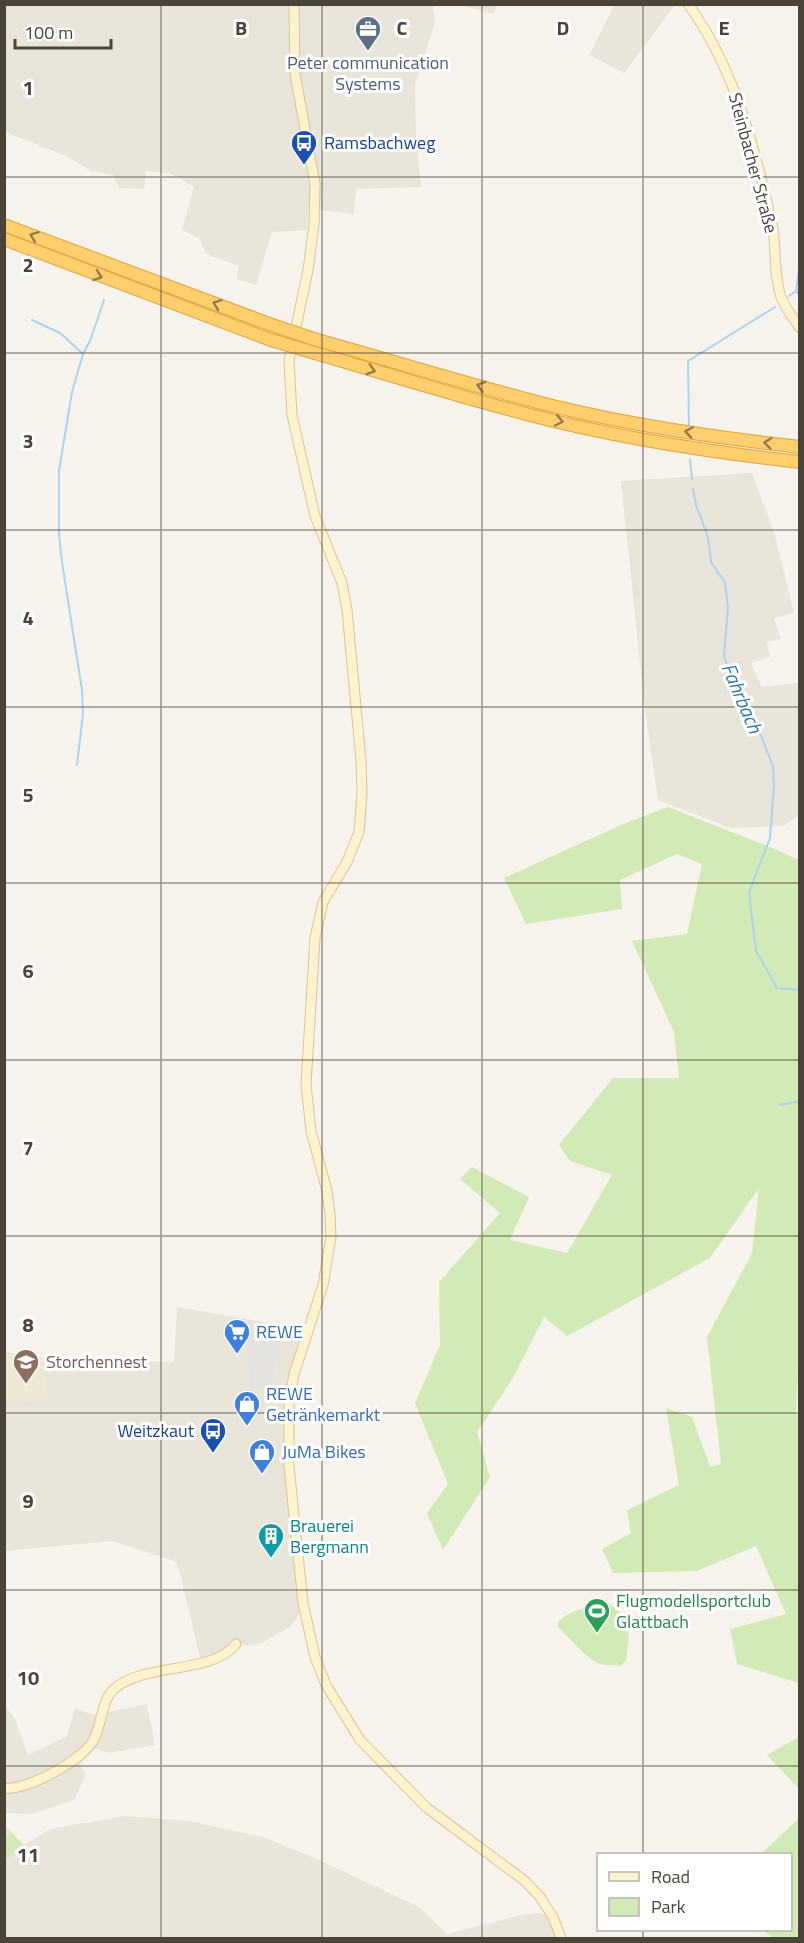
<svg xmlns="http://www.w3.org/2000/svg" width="804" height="1943" font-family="'Titillium Web',sans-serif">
	<rect width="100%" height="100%" fill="#f6f3ec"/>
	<g fill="#eae5da">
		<polygon points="4,5 433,5 435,22 415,85 416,136 421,187 356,189 354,214 308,209 307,230 272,232 256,285 236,279 239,266 206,254 200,239 182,230 194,187 169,173 146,171 144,189 119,188 113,175 91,171 66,156 5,132"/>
		<polygon points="460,5 497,4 497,5 493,14"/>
		<polygon points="614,5 675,5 624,73 589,55"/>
		<polygon points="752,473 775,535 794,613 774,618 781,639 767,642 770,657 751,663 762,687 799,683 799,815 784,826 731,828 658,800 644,702 621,481"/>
		<polygon points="177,1307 308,1330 289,1404 303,1603 299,1614 291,1626 262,1643 248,1646 236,1644 201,1662 180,1573 175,1561 112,1541 5,1551 4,1352 50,1359 174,1362"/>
		<polygon points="147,1704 155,1745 109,1753 95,1748 80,1765 86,1774 74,1800 32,1814 5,1813 4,1705 15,1719 28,1755 67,1736 75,1708 93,1715"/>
		<polygon points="125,1816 189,1821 263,1837 317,1859 419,1907 447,1934 521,1915 540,1913 553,1917 561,1938 5,1938 4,1824 24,1845 50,1829"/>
	</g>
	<polygon fill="#efe8d6" points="4,1352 45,1358 48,1402 5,1400"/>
	<g fill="#d2eab5">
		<polygon points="668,807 777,850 799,860 800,1324 796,1412 800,1419 799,1683 737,1664 730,1629 786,1614 756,1546 697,1571 613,1573 602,1549 631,1533 627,1510 679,1485 666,1408 692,1417 710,1467 721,1464 707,1337 752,1253 759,1188 710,1258 567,1336 544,1317 513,1378 477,1432 490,1477 443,1550 427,1513 448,1484 415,1403 440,1345 439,1282 500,1213 460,1179 472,1167 529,1197 510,1240 567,1253 612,1175 570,1161 559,1145 613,1078 679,1078 674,1032 632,941 687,934 702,864 677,854 620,880 622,909 526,924 504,878 621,825"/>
		<path d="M606,1602c27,15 24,31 20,59l-6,5c-6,-1 -15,0 -20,-2 -14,-5 -31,-27 -42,-37v-5c14,-14 31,-13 48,-20z"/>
		<polygon points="799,1737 799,1789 767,1755"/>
		<polygon points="799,1818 799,1938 770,1938 771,1936 762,1930 790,1930 790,1854 761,1854"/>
		<polygon points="11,1832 22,1844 5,1861 5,1838"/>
	</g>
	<polygon fill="#e5e3e0" points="275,1327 276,1332 281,1332 280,1361 275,1361 272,1388 250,1388 247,1329"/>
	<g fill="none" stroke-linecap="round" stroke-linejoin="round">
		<g stroke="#a9d4f2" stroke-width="2">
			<polyline points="796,291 800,263"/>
			<polyline points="796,291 800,296"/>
			<polyline points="789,296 796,291"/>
			<polyline points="32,320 60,333 83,354"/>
			<polyline points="689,429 688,361 775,307"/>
			<polyline points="690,459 692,479"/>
			<polyline points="693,489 696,505 708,537 711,562 725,583 728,607 724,656 732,682 762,738 773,766 774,786 770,838 749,892 756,951 777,988 800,990"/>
			<polyline points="77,765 83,714 82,690 62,562 59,535 59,471 72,392 83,354 90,341 104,300"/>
			<polyline points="780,1105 800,1101"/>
		</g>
		<g stroke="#d6c79b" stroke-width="11">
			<g id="secondary">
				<polyline points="294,4 295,74 315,184 314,224 308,270 289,360 292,415 315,516 342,583 347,610 361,760 362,794 359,832 347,862 323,902 315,938 306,1084 311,1131 327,1191 330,1214 331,1237 323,1285 294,1374 289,1404 289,1466 303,1603 315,1657 326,1685 360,1740 427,1808 525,1881 540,1897 553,1917 561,1938"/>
				<path d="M688,4c47,65 67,144 84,220 5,24 1,50 9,73 4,11 12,21 19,31"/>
				<path d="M4,1788c21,4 81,-29 90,-49 8,-15 7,-38 20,-50 30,-27 98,-14 122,-45"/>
			</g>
		</g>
		<g stroke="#e0a43c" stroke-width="14">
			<g id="highway">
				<polyline points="4,225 272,325"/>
				<polyline points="4,239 271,340"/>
				<path d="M317,340c72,20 144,42 216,61 87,23 177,36 267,46"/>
				<path d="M315,353c72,21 143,43 215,62 88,23 179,37 270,47"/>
			</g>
		</g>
		<use href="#secondary" stroke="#fff3cd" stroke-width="9"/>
		<use href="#highway" stroke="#ffcf6e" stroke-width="12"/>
		<g stroke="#e0a43c" stroke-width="14" stroke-linecap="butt">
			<g id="highway-bridge">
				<polyline points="272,325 317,340"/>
				<polyline points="271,340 315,353"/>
			</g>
		</g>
		<use href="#highway-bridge" stroke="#ffcf6e" stroke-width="12"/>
	</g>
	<defs><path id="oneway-chevron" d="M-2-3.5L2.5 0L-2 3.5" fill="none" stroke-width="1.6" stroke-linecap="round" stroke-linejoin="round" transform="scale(1.5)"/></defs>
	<g stroke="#937c4e">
		<use href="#oneway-chevron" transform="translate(34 236) rotate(-159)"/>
		<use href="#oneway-chevron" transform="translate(98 276) rotate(20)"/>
		<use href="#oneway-chevron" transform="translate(217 304) rotate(-160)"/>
		<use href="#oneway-chevron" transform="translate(371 370) rotate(16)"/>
		<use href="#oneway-chevron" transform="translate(481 386) rotate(-164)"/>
		<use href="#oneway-chevron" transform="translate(559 421) rotate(12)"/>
		<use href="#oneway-chevron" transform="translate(689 432) rotate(-171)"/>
		<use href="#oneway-chevron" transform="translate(768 443) rotate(-174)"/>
	</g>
	<path fill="none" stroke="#4b4439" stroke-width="1.5" stroke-opacity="0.55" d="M161,4v1934M322,4v1934M482,4v1934M643,4v1850M4,177h796M4,353h796M4,530h796M4,707h796M4,883h796M4,1060h796M4,1236h796M4,1413h796M4,1590h796M4,1766h796M643,1930v8"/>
	<defs>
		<g id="office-pin" transform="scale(1.35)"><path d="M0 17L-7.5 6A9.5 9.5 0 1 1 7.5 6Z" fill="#5c6f8a" stroke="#fff"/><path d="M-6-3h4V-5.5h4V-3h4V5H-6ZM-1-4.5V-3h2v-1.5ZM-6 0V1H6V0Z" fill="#fff"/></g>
		<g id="bus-pin" transform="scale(1.35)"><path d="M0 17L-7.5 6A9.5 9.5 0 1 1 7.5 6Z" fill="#1a4fb4" stroke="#fff"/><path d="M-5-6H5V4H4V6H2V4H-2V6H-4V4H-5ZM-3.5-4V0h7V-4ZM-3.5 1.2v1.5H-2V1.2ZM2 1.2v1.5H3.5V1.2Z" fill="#fff"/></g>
		<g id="supermarket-pin" transform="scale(1.35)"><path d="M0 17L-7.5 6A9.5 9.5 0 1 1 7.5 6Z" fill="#3f7fe0" stroke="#fff"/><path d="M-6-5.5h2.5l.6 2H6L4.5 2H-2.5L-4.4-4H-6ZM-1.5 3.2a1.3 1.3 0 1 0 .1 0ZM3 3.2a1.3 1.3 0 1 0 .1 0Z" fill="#fff"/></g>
		<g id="school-pin" transform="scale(1.35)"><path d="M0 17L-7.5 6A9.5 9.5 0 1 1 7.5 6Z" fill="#8d6e63" stroke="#fff"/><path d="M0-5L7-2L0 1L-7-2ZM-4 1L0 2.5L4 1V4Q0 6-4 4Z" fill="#fff"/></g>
		<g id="shop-pin" transform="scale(1.35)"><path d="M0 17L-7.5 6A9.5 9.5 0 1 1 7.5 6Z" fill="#3f7fe0" stroke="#fff"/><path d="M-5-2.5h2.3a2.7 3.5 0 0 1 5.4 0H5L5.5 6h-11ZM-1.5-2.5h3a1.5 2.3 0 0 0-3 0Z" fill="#fff"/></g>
		<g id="building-pin" transform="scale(1.35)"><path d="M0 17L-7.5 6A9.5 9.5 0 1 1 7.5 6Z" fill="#0f9aa8" stroke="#fff"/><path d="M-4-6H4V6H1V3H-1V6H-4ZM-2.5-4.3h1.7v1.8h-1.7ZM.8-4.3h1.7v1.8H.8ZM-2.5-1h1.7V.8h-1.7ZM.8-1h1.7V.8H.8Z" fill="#fff"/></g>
		<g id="stadium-pin" transform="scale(1.35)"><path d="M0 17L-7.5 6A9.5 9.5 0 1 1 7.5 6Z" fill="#2e9e5b" stroke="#fff"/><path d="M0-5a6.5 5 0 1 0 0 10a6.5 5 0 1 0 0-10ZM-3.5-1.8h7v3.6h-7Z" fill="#fff"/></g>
	</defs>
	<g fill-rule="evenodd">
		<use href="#office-pin" x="368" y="29"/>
		<use href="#bus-pin" x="304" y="143"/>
		<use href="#supermarket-pin" x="237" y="1332"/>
		<use href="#school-pin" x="26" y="1362"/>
		<use href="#shop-pin" x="247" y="1404"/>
		<use href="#bus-pin" x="213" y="1431"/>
		<use href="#shop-pin" x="262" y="1452"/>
		<use href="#building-pin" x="271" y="1536"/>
		<use href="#stadium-pin" x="597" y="1611"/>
	</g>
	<g text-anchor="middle" stroke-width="6" stroke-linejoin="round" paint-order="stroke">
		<g font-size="18" fill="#4e5e75" stroke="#fff">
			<text x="368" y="69">Peter communication<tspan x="368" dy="21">Systems</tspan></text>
		</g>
		<g font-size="18" fill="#164399" stroke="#fff" text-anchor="start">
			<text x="324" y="149">Ramsbachweg</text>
			<text x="194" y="1437" text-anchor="end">Weitzkaut</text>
		</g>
		<g font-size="18" fill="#4b4439" stroke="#fff">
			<text transform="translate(753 163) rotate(75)" y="6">Steinbacher Straße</text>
		</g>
		<g font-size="18" fill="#366cbe" stroke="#fff" text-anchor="start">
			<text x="256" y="1338">REWE</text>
			<text x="266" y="1400">REWE<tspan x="266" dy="21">Getränkemarkt</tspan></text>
			<text x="282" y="1458">JuMa Bikes</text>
		</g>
		<g font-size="18" fill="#785e54" stroke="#fff" text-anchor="start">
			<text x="46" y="1368">Storchennest</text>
		</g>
		<g font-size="18" fill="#0d838f" stroke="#fff" text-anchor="start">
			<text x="290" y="1532">Brauerei<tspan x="290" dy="21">Bergmann</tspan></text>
		</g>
		<g font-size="18" fill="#27864d" stroke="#fff" text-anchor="start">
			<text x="616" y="1607">Flugmodellsportclub<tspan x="616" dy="21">Glattbach</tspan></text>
		</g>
		<g font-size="20" font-style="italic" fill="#2e7ab2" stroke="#fff">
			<text transform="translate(742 698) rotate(67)" y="7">Fahrbach</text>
		</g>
	</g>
	<g font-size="20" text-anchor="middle" font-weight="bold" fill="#4b4439" stroke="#fff" stroke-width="6" stroke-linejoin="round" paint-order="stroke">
		<text x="241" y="35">B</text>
		<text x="402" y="35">C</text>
		<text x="563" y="35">D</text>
		<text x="724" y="35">E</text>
		<text x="28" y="95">1</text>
		<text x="28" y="272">2</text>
		<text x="28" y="448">3</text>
		<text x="28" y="625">4</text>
		<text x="28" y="802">5</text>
		<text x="28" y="978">6</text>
		<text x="28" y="1155">7</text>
		<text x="28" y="1332">8</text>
		<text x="28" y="1508">9</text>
		<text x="28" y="1685">10</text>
		<text x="28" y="1862">11</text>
	</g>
	<rect width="804" height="1943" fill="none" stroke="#4b4439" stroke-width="12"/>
	<rect x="597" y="1853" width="195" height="78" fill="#ffffff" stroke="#b7b4b0" stroke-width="1.5"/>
	<rect x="609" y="1872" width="30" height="9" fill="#fff3cd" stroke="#b7b4b0" stroke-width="1.5"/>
	<text x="651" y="1883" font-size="18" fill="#4b4439">Road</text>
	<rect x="609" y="1898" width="30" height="18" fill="#d2eab5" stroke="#b7b4b0" stroke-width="1.5"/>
	<text x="651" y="1913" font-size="18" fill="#4b4439">Park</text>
	<path d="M15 39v9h96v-9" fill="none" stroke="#4b4439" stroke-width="3"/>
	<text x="24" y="39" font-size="18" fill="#4b4439" stroke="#ffffff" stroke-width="4.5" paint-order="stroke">100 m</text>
</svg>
